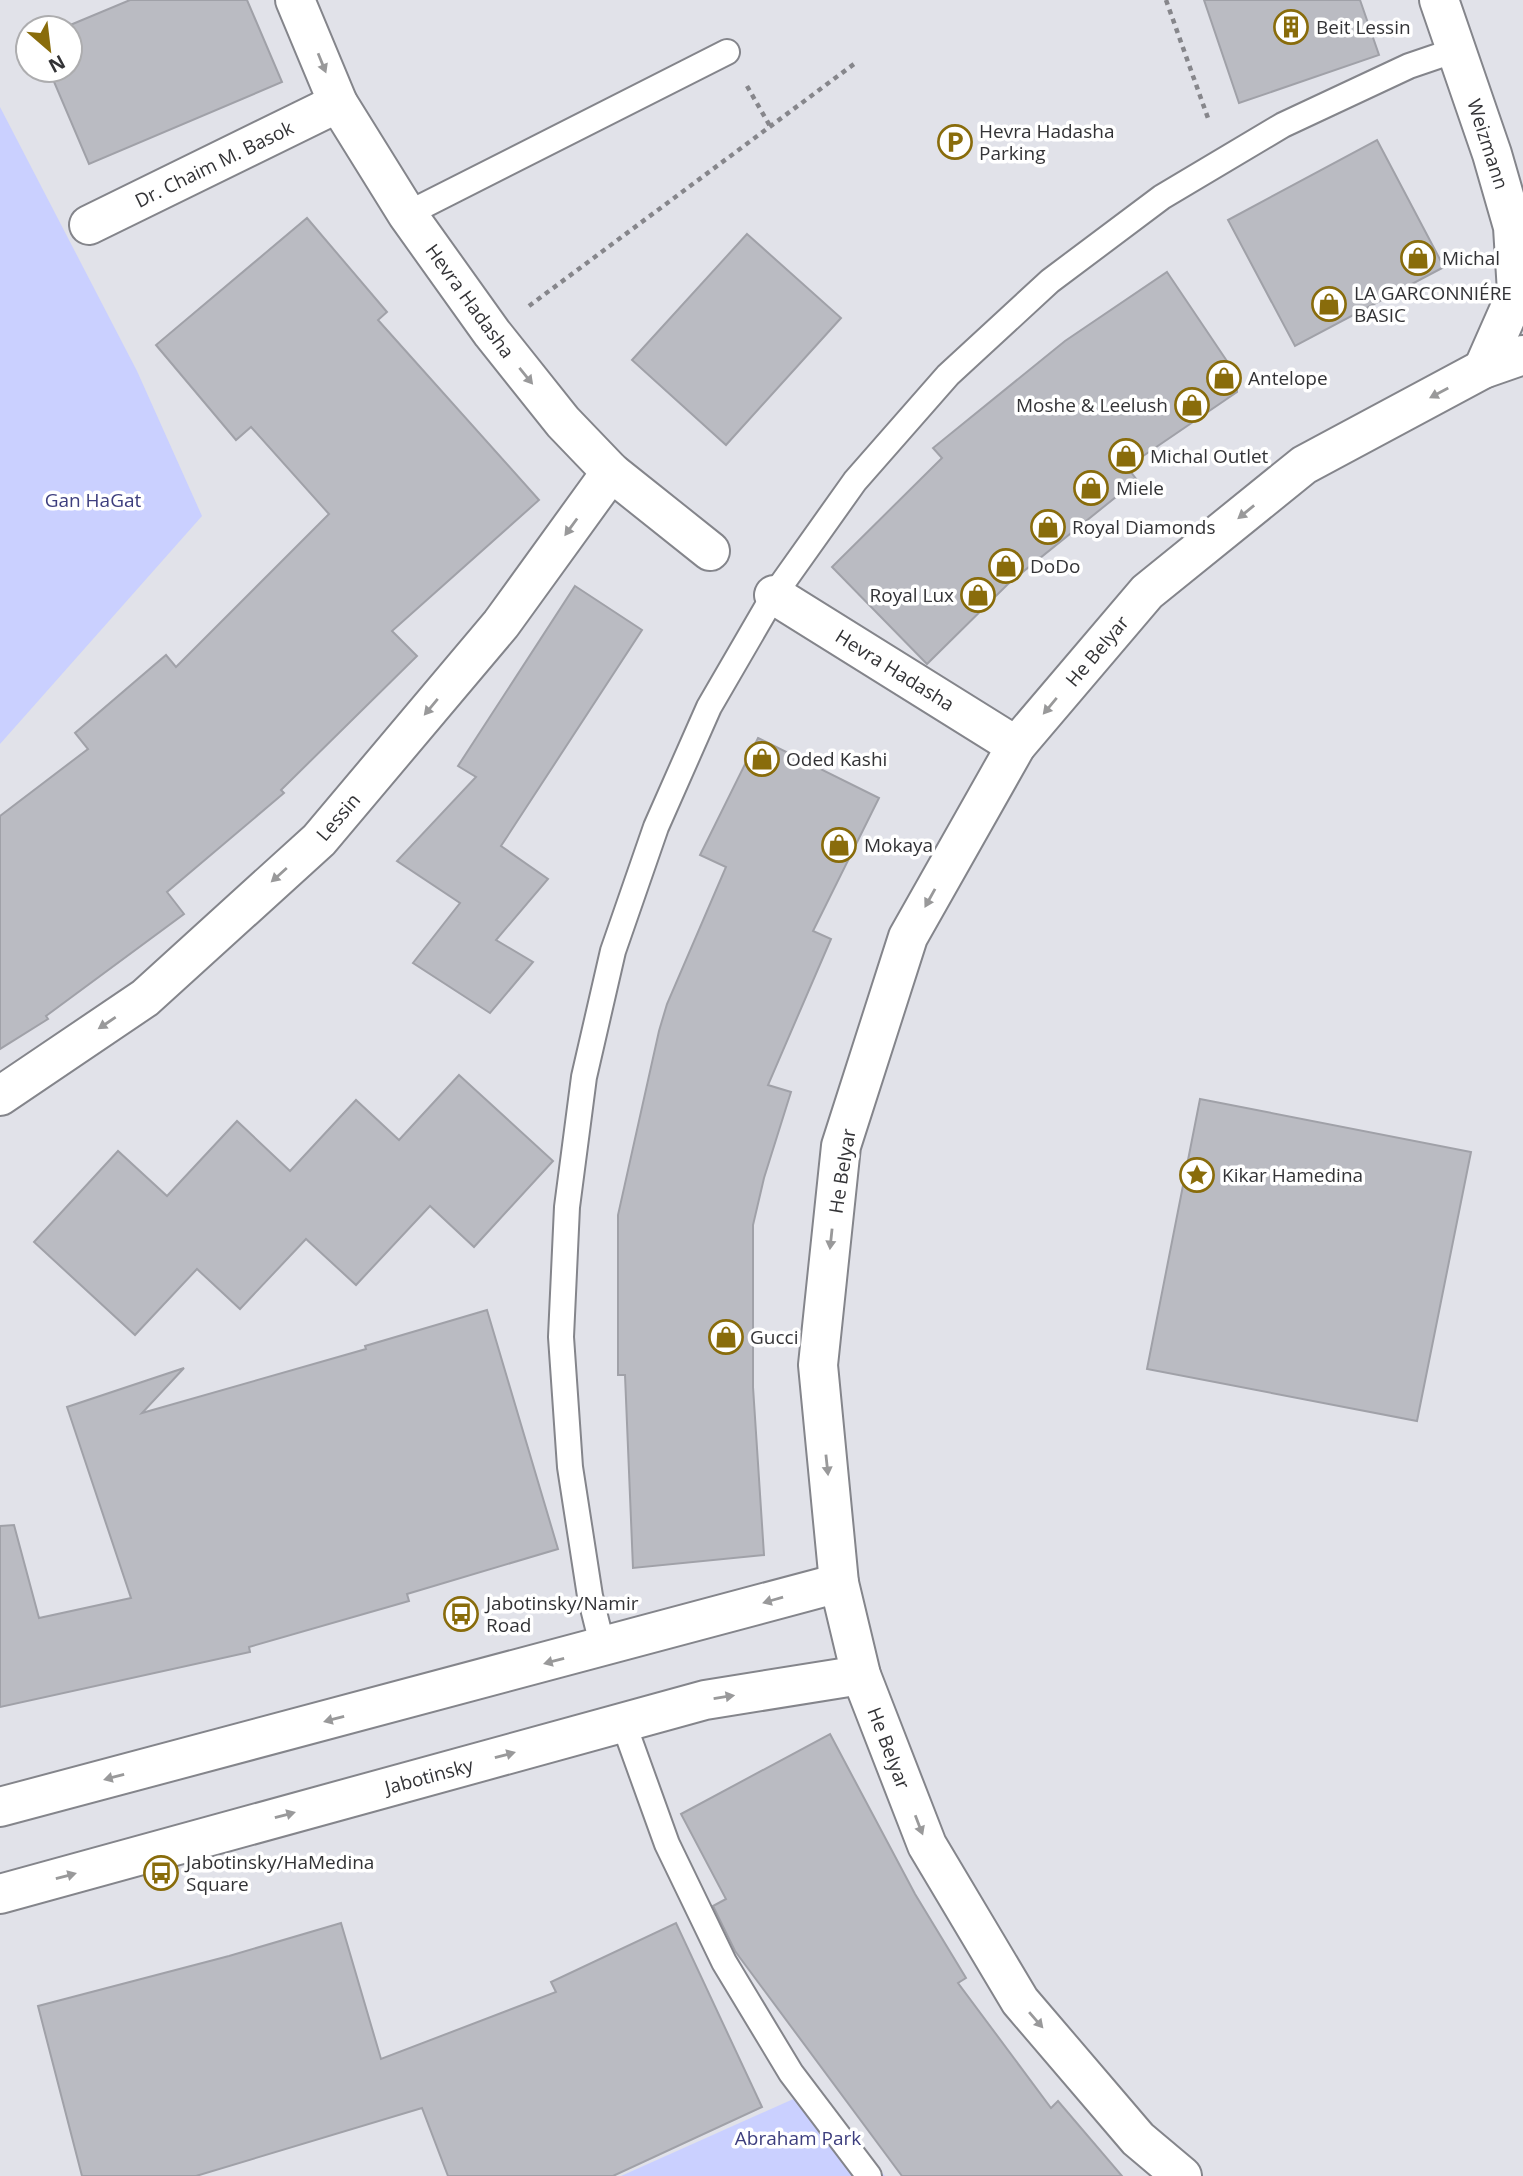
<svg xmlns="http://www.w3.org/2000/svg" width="1523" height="2176" font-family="'Open Sans',sans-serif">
	<rect width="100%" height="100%" fill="#e1e2e9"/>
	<g fill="#cad0ff">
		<polygon points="0,107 137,371 202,516 0,744"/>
		<polygon points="809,2092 885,2176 621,2176"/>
	</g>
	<g fill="#babbc2" stroke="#a0a1a8" stroke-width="2">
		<polygon points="130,0 247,0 282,82 89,164 49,70 70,70 70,28 63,28"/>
		<polygon points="1204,0 1360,0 1379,55 1239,103"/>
		<polygon points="1377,140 1444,267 1295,346 1228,220"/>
		<polygon points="307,218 387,312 378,320 539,500 392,631 417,656 281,790 284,793 167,892 184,914 46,1016 48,1019 0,1049 0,816 88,749 75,733 166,655 176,667 329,514 251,427 236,440 156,345"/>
		<polygon points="747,234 841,318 726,445 632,360"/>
		<polygon points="1167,272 1237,376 1237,392 1127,467 1137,480 1009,583 927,664 832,567 942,458 933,448 1065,341"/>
		<polygon points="575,586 642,630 501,846 548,879 496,940 533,962 490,1013 413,963 460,903 397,861 476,777 458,766"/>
		<polygon points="758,738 879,798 813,931 831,939 768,1085 791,1092 764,1178 753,1225 753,1387 764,1555 633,1568 625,1375 618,1375 618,1215 659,1031 667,1004 726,867 700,855"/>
		<polygon points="459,1075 553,1161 474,1247 430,1206 356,1285 306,1239 240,1309 197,1269 135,1335 34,1242 118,1151 167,1196 237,1121 290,1171 356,1100 399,1140"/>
		<polygon points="1200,1099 1471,1152 1417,1421 1147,1369"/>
		<polygon points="487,1310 558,1549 407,1594 409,1601 249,1647 250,1652 0,1707 0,1526 14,1525 39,1618 131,1598 67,1407 184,1368 142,1413 366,1349 365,1346"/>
		<polygon points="830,1734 915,1894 966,1978 958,1983 1051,2108 1058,2101 1122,2176 902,2176 735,1951 713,1906 726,1899 681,1814"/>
		<polygon points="341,1923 381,2059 556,1992 551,1982 676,1923 762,2107 613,2176 448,2176 422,2108 196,2176 82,2176 38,2006 229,1956"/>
	</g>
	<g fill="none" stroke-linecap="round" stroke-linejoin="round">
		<g stroke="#84858b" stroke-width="28">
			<g id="lane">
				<polyline points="407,214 727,52"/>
				<polyline points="603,1648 590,1596 570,1467 561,1337 567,1207 584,1077 613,951 656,827 709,707 774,595 855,481 948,375 1050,281 1162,197 1283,125 1409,66 1456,50"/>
				<polyline points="623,1722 667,1844 724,1962 791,2073 869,2176"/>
			</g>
		</g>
		<g stroke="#84858b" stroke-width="42">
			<g id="street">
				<polyline points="295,0 338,103 407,214 492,333 563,422 611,472 710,551"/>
				<polyline points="89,225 338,103"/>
				<polyline points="774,595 1016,746"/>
				<polyline points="0,1096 145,998 319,840 501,624 611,472"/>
			</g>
		</g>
		<g stroke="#84858b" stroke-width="42">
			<g id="secondary">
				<polyline points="1439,0 1492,154 1513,227 1517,292 1483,369"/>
				<polyline points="0,1807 839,1583"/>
				<polyline points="0,1894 705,1700 861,1675"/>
				<polyline points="1182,2176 1138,2139 1020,2001 927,1845 861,1675 839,1583 818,1365 841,1146 908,937 1016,746 1147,592 1304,465 1483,369 1523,355"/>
			</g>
		</g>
		<g stroke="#86868b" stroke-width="4.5" stroke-dasharray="5 5" stroke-linecap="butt">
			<polyline points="1166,0 1209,121"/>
			<polyline points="747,86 770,126"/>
			<polyline points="529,306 854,64"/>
		</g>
		<use href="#lane" stroke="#fff" stroke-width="24"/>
		<use href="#street" stroke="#fff" stroke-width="38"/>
		<use href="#secondary" stroke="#fff" stroke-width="38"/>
	</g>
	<defs><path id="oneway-solid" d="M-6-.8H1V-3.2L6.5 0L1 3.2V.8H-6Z" transform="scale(1.75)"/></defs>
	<g fill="#99999a">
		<use href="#oneway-solid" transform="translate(322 63) rotate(68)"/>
		<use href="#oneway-solid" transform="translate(526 376) rotate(51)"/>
		<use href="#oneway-solid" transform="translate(1439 393) rotate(152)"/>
		<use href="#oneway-solid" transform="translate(1246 512) rotate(141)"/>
		<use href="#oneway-solid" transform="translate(571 527) rotate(126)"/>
		<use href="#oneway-solid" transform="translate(1050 706) rotate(130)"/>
		<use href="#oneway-solid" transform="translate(431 707) rotate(130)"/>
		<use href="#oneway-solid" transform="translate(279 875) rotate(138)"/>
		<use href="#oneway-solid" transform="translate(930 898) rotate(119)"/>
		<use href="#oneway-solid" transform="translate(107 1023) rotate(146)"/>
		<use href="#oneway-solid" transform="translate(831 1239) rotate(96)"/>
		<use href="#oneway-solid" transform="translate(827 1465) rotate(84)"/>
		<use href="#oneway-solid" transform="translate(773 1600) rotate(164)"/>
		<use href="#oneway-solid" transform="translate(554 1661) rotate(165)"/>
		<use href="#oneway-solid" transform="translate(724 1697) rotate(-9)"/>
		<use href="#oneway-solid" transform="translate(334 1719) rotate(165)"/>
		<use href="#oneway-solid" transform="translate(505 1755) rotate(-15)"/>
		<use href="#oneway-solid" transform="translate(114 1777) rotate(165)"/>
		<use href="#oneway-solid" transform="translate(285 1815) rotate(-15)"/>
		<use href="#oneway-solid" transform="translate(919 1825) rotate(69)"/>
		<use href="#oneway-solid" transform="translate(66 1876) rotate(-15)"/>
		<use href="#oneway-solid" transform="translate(1036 2020) rotate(49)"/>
	</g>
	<defs>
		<g id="building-ring" transform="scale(1.75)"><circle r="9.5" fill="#fff" stroke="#896c0b" stroke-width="1.5"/><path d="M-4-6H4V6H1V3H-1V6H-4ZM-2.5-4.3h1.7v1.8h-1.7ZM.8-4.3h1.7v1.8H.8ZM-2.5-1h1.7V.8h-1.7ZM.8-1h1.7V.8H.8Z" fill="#896c0b"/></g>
		<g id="parking-ring" transform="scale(1.75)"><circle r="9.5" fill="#fff" stroke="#896c0b" stroke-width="1.5"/><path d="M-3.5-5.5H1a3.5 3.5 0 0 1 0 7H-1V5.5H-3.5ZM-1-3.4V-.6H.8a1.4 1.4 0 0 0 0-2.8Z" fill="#896c0b"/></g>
		<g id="shop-ring" transform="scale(1.75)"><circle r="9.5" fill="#fff" stroke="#896c0b" stroke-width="1.5"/><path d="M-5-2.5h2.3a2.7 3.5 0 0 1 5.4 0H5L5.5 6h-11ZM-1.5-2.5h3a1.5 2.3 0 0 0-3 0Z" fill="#896c0b"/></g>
		<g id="sight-ring" transform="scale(1.75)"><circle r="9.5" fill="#fff" stroke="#896c0b" stroke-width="1.5"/><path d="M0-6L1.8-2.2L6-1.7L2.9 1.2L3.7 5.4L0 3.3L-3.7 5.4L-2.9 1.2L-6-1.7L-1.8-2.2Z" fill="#896c0b"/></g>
		<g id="bus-ring" transform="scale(1.75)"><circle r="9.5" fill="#fff" stroke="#896c0b" stroke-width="1.5"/><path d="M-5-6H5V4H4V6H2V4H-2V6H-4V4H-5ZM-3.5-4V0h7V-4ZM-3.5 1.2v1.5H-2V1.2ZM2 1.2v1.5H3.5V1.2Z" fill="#896c0b"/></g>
	</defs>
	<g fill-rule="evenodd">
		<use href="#building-ring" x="1291" y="27"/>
		<use href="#parking-ring" x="955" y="142"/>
		<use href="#shop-ring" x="1418" y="258"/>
		<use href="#shop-ring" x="1329" y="304"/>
		<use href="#shop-ring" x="1224" y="378"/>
		<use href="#shop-ring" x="1192" y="405"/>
		<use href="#shop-ring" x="1126" y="456"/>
		<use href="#shop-ring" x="1091" y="488"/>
		<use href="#shop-ring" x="1048" y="527"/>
		<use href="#shop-ring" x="1006" y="566"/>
		<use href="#shop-ring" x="978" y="595"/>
		<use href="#shop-ring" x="762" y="759"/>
		<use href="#shop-ring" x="839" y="845"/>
		<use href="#sight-ring" x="1197" y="1175"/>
		<use href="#shop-ring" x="726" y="1337"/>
		<use href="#bus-ring" x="461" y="1614"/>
		<use href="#bus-ring" x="161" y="1873"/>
	</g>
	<g text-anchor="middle" stroke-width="7" stroke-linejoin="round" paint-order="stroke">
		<g font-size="19" fill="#333336" stroke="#fff" text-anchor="start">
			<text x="1316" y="34">Beit Lessin</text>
			<text x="979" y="138">Hevra Hadasha<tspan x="979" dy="22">Parking</tspan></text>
			<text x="1442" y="265">Michal</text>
			<text x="1354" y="300">LA GARCONNIÉRE<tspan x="1354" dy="22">BASIC</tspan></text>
			<text x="1248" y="385">Antelope</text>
			<text x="1168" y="412" text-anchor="end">Moshe &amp; Leelush</text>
			<text x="1150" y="463">Michal Outlet</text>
			<text x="1116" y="495">Miele</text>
			<text x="1072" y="534">Royal Diamonds</text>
			<text x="1030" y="573">DoDo</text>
			<text x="954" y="602" text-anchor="end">Royal Lux</text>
			<text x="786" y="766">Oded Kashi</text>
			<text x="864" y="852">Mokaya</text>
			<text x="1222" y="1182">Kikar Hamedina</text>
			<text x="750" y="1344">Gucci</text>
			<text x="486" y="1610">Jabotinsky/Namir<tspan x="486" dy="22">Road</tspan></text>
			<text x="186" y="1869">Jabotinsky/HaMedina<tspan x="186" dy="22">Square</tspan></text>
		</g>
		<g font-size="19" fill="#333336" stroke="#fff">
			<text transform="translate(1488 144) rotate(72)" y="7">Weizmann</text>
			<text transform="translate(214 164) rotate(-26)" y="7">Dr. Chaim M. Basok</text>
			<text transform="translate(470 301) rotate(54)" y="7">Hevra Hadasha</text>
			<text transform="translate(1097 651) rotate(-50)" y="7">He BeIyar</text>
			<text transform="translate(895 670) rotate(32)" y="7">Hevra Hadasha</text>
			<text transform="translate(338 817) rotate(-49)" y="7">Lessin</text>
			<text transform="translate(842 1171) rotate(-81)" y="7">He BeIyar</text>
			<text transform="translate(889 1748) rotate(69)" y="7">He BeIyar</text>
			<text transform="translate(429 1776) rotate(-15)" y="7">Jabotinsky</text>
		</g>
		<g font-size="19" fill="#3d3e7e" stroke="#fff">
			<text x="93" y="507">Gan HaGat</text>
			<text x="798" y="2145">Abraham Park</text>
		</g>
	</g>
	<g transform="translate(49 49) rotate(152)"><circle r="33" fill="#ffffff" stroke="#adadaf" stroke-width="2"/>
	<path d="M0-5L12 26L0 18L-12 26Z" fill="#896c0b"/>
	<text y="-10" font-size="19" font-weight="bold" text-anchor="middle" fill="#333336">N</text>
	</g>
</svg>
